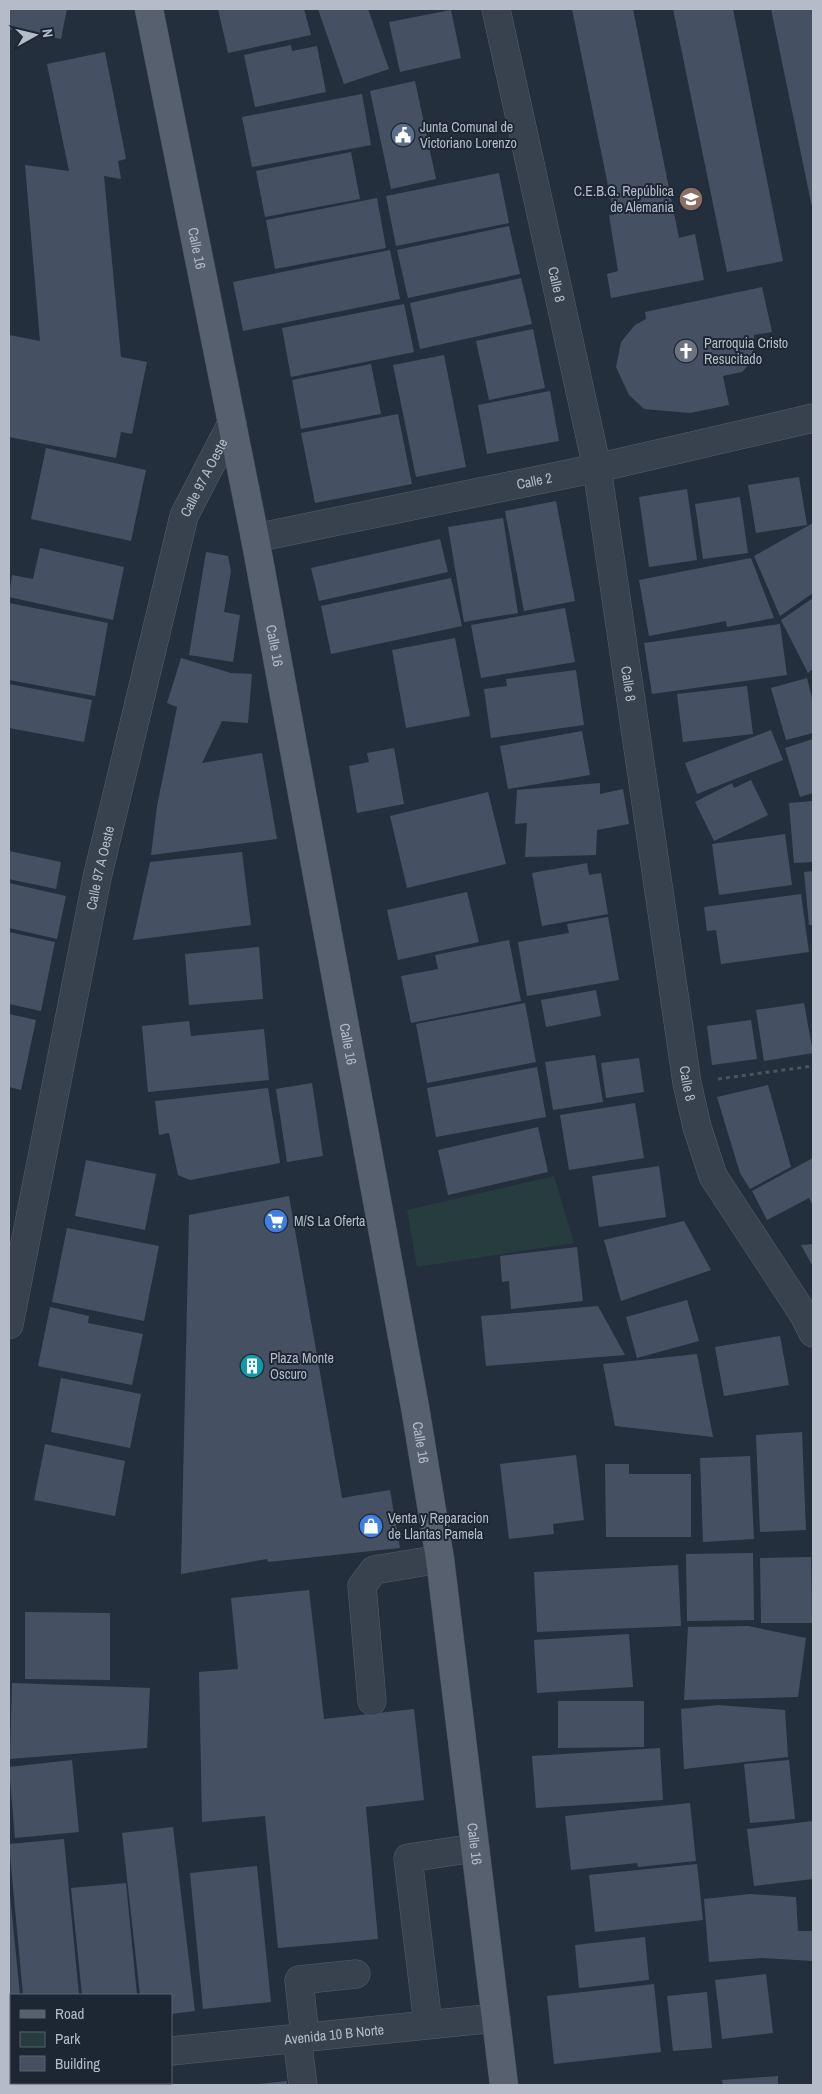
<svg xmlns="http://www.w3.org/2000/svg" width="822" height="2094" font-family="'Archivo Narrow',sans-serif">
	<rect width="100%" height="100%" fill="#242f3e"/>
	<polygon fill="#263c3f" points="554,1176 574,1243 417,1267 407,1210"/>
	<g fill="#455162">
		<polygon points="9,9 67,9 61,39 9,29"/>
		<polygon points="218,9 304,9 311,35 228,53"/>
		<polygon points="318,9 368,9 389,69 344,84"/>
		<polygon points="572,9 633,9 679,238 695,234 704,280 611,298 607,274 618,271 609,215 614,215"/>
		<polygon points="673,9 733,9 783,261 727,272"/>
		<polygon points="771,9 813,9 813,207 812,207"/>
		<polygon points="451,10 461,58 400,72 389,22"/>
		<polygon points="291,45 292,51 317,46 326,92 255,107 244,55"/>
		<polygon points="105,52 126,159 118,161 121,179 104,176 121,357 147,362 132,434 121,432 116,458 9,437 9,335 40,341 25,165 69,171 47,64"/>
		<polygon points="415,81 436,179 391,189 370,91"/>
		<polygon points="362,94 371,145 252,167 242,117"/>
		<polygon points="351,152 360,199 265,217 256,171"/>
		<polygon points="499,173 509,223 396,246 386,196"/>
		<polygon points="377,198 386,248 275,269 266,220"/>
		<polygon points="509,226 520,274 408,298 397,250"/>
		<polygon points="390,250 400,299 243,331 233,282"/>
		<polygon points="521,278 532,324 420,349 410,303"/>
		<polygon points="762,287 772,332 754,335 753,360 742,372 723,376 729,405 690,413 644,409 629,395 616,367 621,342 635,325 646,319 645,312"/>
		<polygon points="404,304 414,352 291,377 282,328"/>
		<polygon points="533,329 545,388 489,400 476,341"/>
		<polygon points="444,355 466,467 416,477 393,365"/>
		<polygon points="371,364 381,414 301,429 292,380"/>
		<polygon points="550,391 559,441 487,454 478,405"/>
		<polygon points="398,414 412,484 315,503 301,433"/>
		<polygon points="46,448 146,470 131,541 31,519"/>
		<polygon points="799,477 807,525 756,533 748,485"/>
		<polygon points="687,489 697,560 649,567 639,497"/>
		<polygon points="740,497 748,553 703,559 695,504"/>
		<polygon points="556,501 575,601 524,611 505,511"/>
		<polygon points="503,518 518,613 464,622 448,527"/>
		<polygon points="813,523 813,593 780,616 754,556"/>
		<polygon points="440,539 448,572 319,601 311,568"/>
		<polygon points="40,548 124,567 113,620 9,597 12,575 33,579"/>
		<polygon points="206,552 228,556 231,571 224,612 240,615 233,662 189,655"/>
		<polygon points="751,558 774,618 727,627 726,621 649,636 639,580"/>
		<polygon points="451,578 462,626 331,654 321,606"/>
		<polygon points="813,598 813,669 808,673 781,620"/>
		<polygon points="9,603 108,623 95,696 9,680"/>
		<polygon points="565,608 575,662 481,678 471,625"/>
		<polygon points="780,624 787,675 652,694 644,643"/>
		<polygon points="455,638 470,716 406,728 392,650"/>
		<polygon points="181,658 231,673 252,674 248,723 222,721 202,763 262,753 277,839 151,855 157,806 177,707 167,703"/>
		<polygon points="576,670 584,725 491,738 484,689 507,686 506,679"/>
		<polygon points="807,678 813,702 813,733 786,740 771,688"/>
		<polygon points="9,684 92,700 84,742 9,728"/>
		<polygon points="747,686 753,734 683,742 677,694"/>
		<polygon points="771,730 783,760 697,794 685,763"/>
		<polygon points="582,731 590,775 508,789 500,746"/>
		<polygon points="813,739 813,793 800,797 785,748"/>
		<polygon points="394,748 404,804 357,813 349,766 369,762 367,753"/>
		<polygon points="751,780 768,815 714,841 695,802 732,783 734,788"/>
		<polygon points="600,783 600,794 623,789 629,824 597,830 596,855 525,857 527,823 515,824 517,790"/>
		<polygon points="488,792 506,864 407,888 390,816"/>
		<polygon points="813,801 813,862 794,863 789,803"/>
		<polygon points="785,834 792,885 719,895 712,844"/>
		<polygon points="9,851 61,862 56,889 9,879"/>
		<polygon points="242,852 251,925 133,940 150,862"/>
		<polygon points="587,863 589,875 601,873 608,914 542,926 532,873"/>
		<polygon points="813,871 813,925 809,925 804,872"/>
		<polygon points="9,883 66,896 57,939 9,928"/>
		<polygon points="467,892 479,942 398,960 387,910"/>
		<polygon points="801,894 809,952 721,964 716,930 707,931 704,907"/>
		<polygon points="608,917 619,980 527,996 518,942 569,933 567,924"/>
		<polygon points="9,932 55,942 41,1011 9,1004"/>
		<polygon points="509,940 521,1001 411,1023 401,976 438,969 435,955"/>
		<polygon points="259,947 263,999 189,1005 185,954"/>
		<polygon points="596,990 601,1016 546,1027 541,1000"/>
		<polygon points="525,1003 536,1062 427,1083 416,1024"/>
		<polygon points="804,1003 813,1053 764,1061 756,1010"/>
		<polygon points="9,1014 36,1020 21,1090 9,1087"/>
		<polygon points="751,1020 757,1059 712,1065 707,1026"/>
		<polygon points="189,1021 191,1036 264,1029 269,1080 148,1092 142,1026"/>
		<polygon points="595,1055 603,1102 553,1110 545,1062"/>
		<polygon points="639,1058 644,1092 606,1098 601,1063"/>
		<polygon points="537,1067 546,1117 436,1137 427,1088"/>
		<polygon points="312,1083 323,1156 287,1162 276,1089"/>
		<polygon points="768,1085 791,1167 750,1189 740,1173 717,1097"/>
		<polygon points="268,1088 280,1163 190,1180 178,1175 169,1133 159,1135 155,1101"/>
		<polygon points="635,1103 644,1158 569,1170 560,1115"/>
		<polygon points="538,1127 548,1172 448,1195 438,1150"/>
		<polygon points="813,1158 813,1206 809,1198 767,1220 752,1191"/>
		<polygon points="86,1160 156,1174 145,1230 75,1216"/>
		<polygon points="659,1166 666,1217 599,1227 592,1176"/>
		<polygon points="289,1196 342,1498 390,1490 400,1548 268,1562 267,1559 181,1574 189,1215"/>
		<polygon points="684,1221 711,1270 621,1301 604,1240"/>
		<polygon points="67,1228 159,1246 144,1321 52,1302"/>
		<polygon points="813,1244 813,1267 801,1245"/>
		<polygon points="577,1247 583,1301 511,1309 509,1281 502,1282 500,1256"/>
		<polygon points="687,1300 699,1341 637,1358 626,1317"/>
		<polygon points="598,1306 625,1355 486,1366 481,1316"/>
		<polygon points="50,1307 89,1316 88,1323 143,1334 132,1385 38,1366"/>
		<polygon points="780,1336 789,1385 724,1396 715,1347"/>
		<polygon points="697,1354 713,1437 615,1426 603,1364"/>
		<polygon points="61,1378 141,1394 130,1448 51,1432"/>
		<polygon points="802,1432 806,1530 760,1532 756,1435"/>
		<polygon points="45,1444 125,1461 115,1516 34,1500"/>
		<polygon points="576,1455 584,1520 553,1524 554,1534 509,1539 500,1464"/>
		<polygon points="750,1456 754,1539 703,1542 700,1458"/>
		<polygon points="605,1464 629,1464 629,1474 691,1474 691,1537 606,1537"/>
		<polygon points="753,1553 754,1620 687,1621 686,1554"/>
		<polygon points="811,1557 812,1623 761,1623 760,1558"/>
		<polygon points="678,1565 681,1626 537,1632 534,1572"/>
		<polygon points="309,1590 324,1719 414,1709 424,1800 366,1807 378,1939 278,1948 265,1816 202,1822 199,1672 238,1669 231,1598"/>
		<polygon points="25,1612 110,1613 110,1680 25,1679"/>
		<polygon points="748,1626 806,1638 798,1697 684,1700 688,1627"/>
		<polygon points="629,1634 633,1687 537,1693 534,1640"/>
		<polygon points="12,1683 150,1688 147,1748 10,1759"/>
		<polygon points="558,1701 644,1701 644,1747 558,1748"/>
		<polygon points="718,1705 785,1710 788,1757 684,1769 681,1709"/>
		<polygon points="660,1748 663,1800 536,1808 532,1756"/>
		<polygon points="72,1760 79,1832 15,1838 9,1767"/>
		<polygon points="789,1760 795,1819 750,1823 744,1764"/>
		<polygon points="690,1803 696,1861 638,1867 637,1863 571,1870 565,1816"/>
		<polygon points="813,1821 813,1879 754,1886 747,1829"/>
		<polygon points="173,1827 195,2011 171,2014 171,1995 140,1995 122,1833"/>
		<polygon points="64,1839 79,1995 23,1995 9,1844"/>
		<polygon points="697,1864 703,1920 595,1932 589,1875"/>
		<polygon points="257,1866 271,2002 203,2009 190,1873"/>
		<polygon points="126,1883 137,1995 82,1995 71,1888"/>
		<polygon points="9,1885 20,1995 11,1995 11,2032 9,2032"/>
		<polygon points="750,1894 796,1897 798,1931 813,1931 813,1961 761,1958 709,1962 704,1899"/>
		<polygon points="645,1937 649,1980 579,1988 575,1945"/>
		<polygon points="766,1974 773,2033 722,2039 715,1980"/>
		<polygon points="654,1984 661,2052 554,2064 547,1996"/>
		<polygon points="707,1992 712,2048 673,2051 667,1996"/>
		<polygon points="778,2076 778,2085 723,2085 722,2080"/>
		<polygon points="287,2081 287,2085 259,2085 259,2084"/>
	</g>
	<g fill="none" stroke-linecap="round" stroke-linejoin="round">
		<g stroke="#565f6c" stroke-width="29">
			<g id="minor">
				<path id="s1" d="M496,9l101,459 90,615 10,44 16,49 91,139 9,18"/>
				<path id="s2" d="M255,538l342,-70 216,-50"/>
				<path id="s3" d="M9,1325l88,-447 87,-362 48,-93"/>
				<polyline points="372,1701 362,1586 374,1570 440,1559"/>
				<polyline points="428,2024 408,1858 475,1848"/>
				<polyline points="305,2037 299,1980 356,1974"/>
				<polyline points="297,2038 303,2085"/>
				<path id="s4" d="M171,2051l325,-33"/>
				<polyline points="9,2067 11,2067"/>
			</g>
		</g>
		<g stroke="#414a57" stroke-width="29">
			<g id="major">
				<path id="s5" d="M149,9l106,529 160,869 25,152 64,526"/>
			</g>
		</g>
		<polyline stroke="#44595c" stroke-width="3" stroke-dasharray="4 4" stroke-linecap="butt" points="718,1079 813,1066"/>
		<use href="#minor" stroke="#38414e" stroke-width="28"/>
		<use href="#major" stroke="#56606e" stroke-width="28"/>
	</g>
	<defs>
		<g id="civic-disc" transform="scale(1.25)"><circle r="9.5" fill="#5c6f8a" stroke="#1d2633"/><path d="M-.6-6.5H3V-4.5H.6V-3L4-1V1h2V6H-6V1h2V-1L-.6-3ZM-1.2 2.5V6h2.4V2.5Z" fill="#fff"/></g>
		<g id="school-disc" transform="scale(1.25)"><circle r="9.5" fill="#8d6e63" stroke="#1d2633"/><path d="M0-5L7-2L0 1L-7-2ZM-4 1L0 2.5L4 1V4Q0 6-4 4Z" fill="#fff"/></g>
		<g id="church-disc" transform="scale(1.25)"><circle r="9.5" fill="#6b7280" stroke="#1d2633"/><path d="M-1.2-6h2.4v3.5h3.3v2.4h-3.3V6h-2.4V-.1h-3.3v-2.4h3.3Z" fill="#fff"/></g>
		<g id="supermarket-disc" transform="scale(1.25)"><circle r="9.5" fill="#3f7fe0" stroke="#1d2633"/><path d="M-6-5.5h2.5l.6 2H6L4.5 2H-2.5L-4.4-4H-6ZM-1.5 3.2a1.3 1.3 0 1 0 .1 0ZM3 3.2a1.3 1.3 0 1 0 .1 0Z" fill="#fff"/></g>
		<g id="building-disc" transform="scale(1.25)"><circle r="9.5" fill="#0f9aa8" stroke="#1d2633"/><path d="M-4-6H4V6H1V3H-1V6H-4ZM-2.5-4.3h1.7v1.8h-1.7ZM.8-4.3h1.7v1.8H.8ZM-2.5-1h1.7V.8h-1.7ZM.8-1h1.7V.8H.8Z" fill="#fff"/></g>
		<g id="shop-disc" transform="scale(1.25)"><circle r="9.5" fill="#3f7fe0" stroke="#1d2633"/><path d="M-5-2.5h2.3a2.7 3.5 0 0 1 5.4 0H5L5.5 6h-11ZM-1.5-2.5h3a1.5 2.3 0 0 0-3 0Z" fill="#fff"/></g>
	</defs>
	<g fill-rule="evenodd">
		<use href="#civic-disc" x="403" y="135"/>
		<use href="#school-disc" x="691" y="199"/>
		<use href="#church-disc" x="686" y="351"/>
		<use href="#supermarket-disc" x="276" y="1221"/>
		<use href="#building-disc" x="252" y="1366"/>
		<use href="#shop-disc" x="371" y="1526"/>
	</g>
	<g text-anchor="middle" stroke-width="4" stroke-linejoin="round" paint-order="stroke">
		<g font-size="14" fill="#b4bcc9" stroke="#1d2633" text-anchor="start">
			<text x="420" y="132">Junta Comunal de<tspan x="420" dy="16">Victoriano Lorenzo</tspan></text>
			<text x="674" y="196" text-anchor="end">C.E.B.G. República<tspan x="674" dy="16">de Alemania</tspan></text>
			<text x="704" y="348">Parroquia Cristo<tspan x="704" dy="16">Resucitado</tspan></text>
			<text x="294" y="1226">M/S La Oferta</text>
			<text x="270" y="1363">Plaza Monte<tspan x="270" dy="16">Oscuro</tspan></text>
			<text x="388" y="1523">Venta y Reparacion<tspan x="388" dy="16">de Llantas Pamela</tspan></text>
		</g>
		<g font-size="14" fill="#b4bcc9" stroke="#1d2633">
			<text dy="5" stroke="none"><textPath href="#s5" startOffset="244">Calle 16</textPath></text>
			<text dy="5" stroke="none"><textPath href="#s1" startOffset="282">Calle 8</textPath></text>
			<text dy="5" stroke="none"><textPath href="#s3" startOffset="871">Calle 97 A Oeste</textPath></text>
			<text dy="5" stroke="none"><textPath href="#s2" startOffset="285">Calle 2</textPath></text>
			<text dy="5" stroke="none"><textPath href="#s5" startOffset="649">Calle 16</textPath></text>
			<text dy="5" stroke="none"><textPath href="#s1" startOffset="688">Calle 8</textPath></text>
			<text dy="5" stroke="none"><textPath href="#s3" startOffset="466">Calle 97 A Oeste</textPath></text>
			<text dy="5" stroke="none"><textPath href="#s5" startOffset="1054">Calle 16</textPath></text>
			<text dy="5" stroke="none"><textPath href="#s1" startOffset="1092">Calle 8</textPath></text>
			<text dy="5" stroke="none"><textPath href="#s5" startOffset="1459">Calle 16</textPath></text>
			<text dy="5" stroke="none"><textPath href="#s5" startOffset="1864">Calle 16</textPath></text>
			<text dy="5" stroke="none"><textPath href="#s4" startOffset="164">Avenida 10 B Norte</textPath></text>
		</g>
	</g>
	<rect width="822" height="2094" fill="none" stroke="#b4bcc9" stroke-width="20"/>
	<rect x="10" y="1994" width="162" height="90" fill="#1d2633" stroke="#59626f"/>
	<rect x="20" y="2010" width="25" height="8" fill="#56606e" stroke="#59626f"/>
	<text x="55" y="2019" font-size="15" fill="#b4bcc9">Road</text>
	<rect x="20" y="2032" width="25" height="15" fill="#263c3f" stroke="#59626f"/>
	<text x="55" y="2044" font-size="15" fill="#b4bcc9">Park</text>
	<rect x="20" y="2056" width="25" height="15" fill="#455162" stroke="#59626f"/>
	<text x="55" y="2069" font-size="15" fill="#b4bcc9">Building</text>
	<g transform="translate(35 35) rotate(82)" stroke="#1d2633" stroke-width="4" paint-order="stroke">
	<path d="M0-4L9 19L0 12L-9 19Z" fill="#b4bcc9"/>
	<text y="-8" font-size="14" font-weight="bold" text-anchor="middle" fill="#b4bcc9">N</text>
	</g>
</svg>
